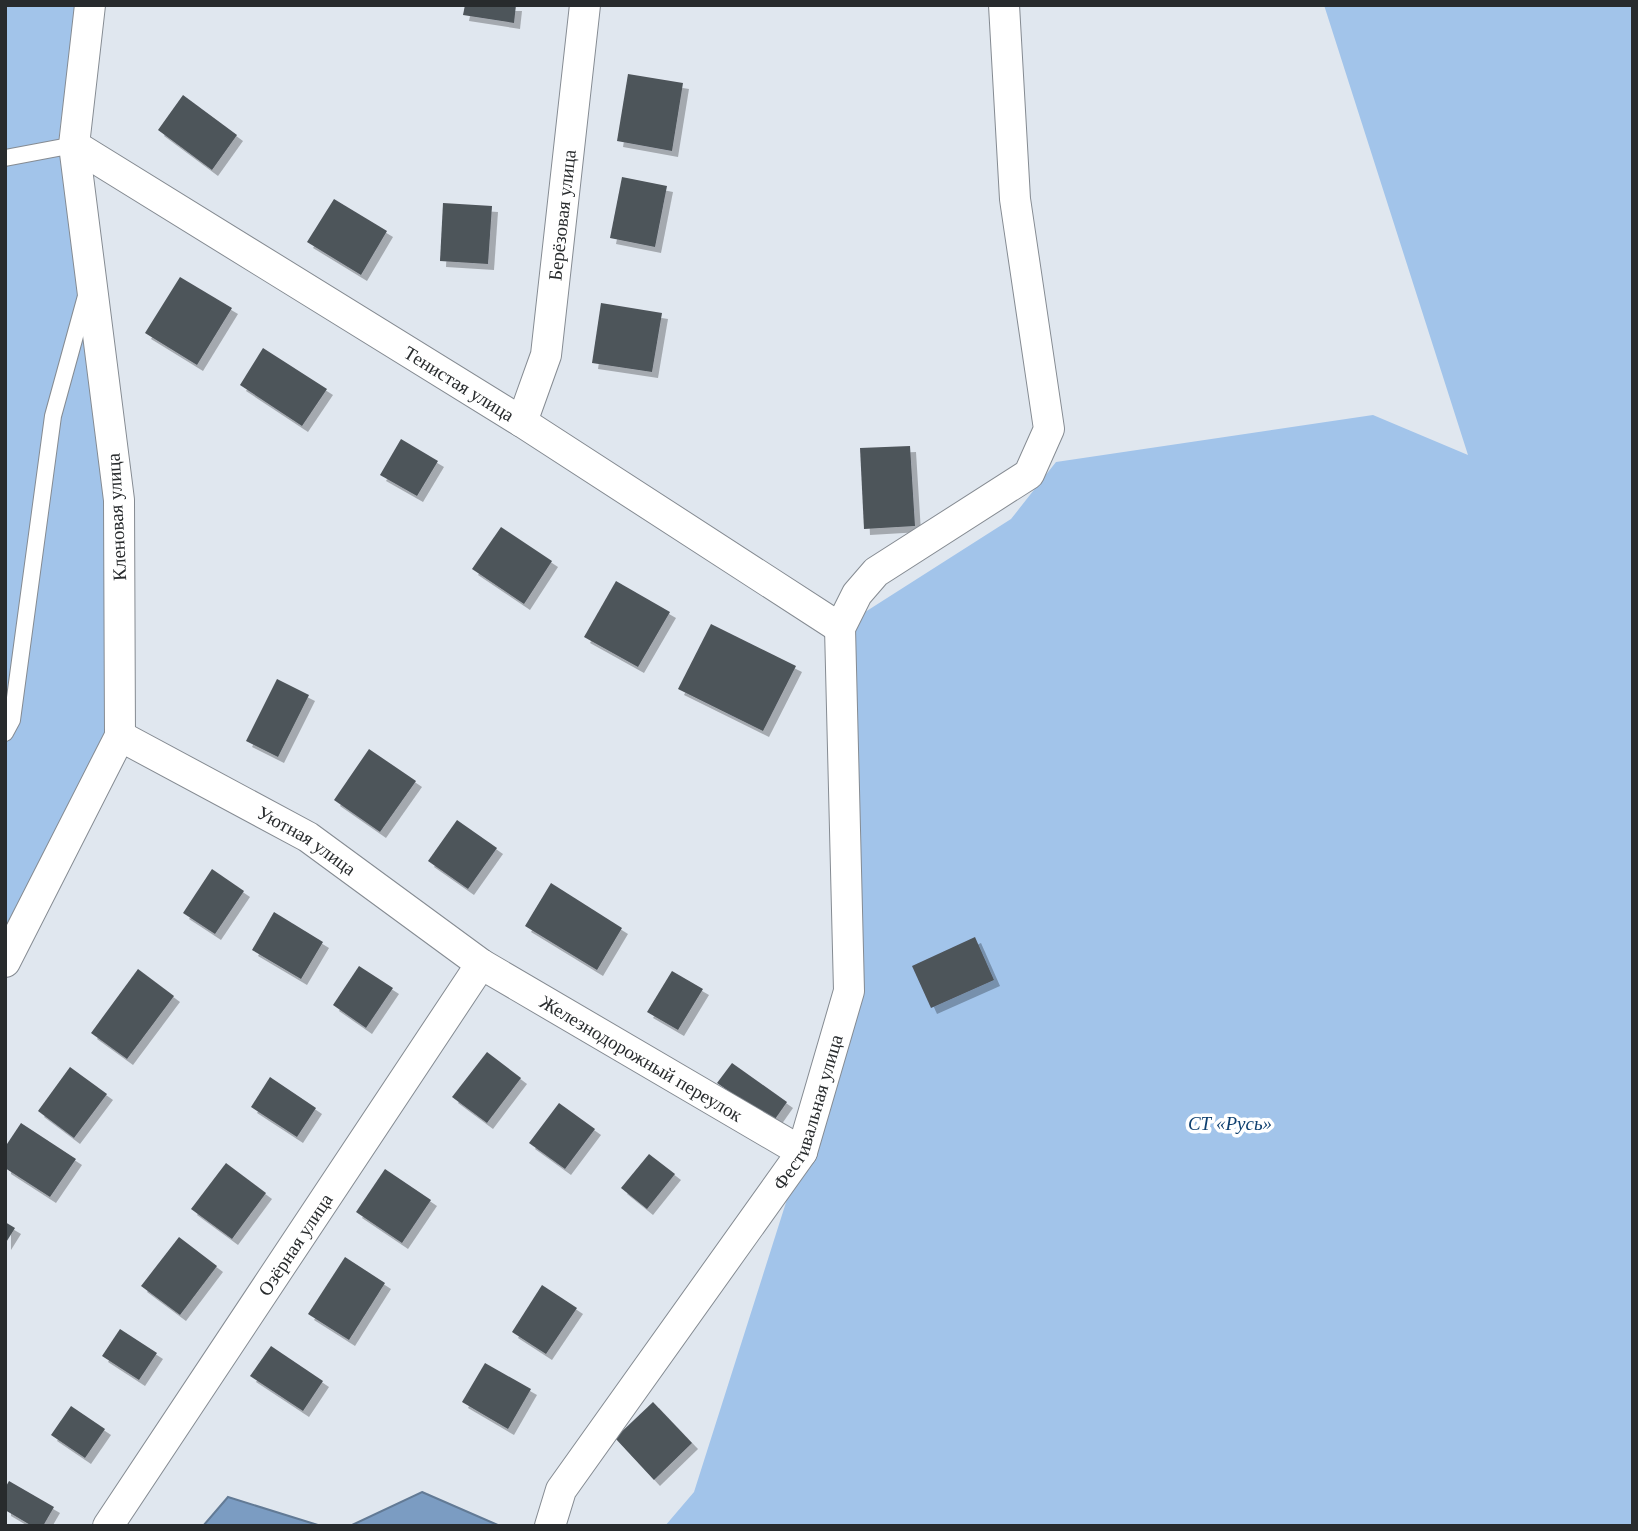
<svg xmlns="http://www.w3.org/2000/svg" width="1638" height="1531" font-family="'Times New Roman',serif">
	<defs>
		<filter id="shadow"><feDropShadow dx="6" dy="6" stdDeviation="0" flood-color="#0004"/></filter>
	</defs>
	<rect width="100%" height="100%" fill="#e0e7ef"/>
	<g fill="#a2c4ea">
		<polygon points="5,5 76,5 58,145 119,500 120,736 5,962"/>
		<polygon points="1324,5 1633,5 1633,1526 665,1526 694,1492 802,1152 849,991 840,628 1011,519 1056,462 1373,415 1468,455"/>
	</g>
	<g fill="#7b9cc2" stroke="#627a95" stroke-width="2">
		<polygon points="422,1492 500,1526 350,1526"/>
		<polygon points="228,1497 321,1526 203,1526"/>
	</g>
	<g fill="#4e545a" filter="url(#shadow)">
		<polygon points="465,5 516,5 514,23 463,15"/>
		<polygon points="628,74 683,83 672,151 617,141"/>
		<polygon points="183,95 237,135 212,170 158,130"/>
		<polygon points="622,177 667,186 655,247 610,238"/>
		<polygon points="334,199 387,231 361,275 307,242"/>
		<polygon points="443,203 492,206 488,264 440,261"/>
		<polygon points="180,277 232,308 197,365 145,333"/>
		<polygon points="601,303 662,313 652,372 592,363"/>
		<polygon points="263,348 327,389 302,426 240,385"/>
		<polygon points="401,439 438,461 417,496 380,475"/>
		<polygon points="910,446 915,526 864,529 860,448"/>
		<polygon points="501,527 552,561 524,604 472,569"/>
		<polygon points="616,581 670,612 638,667 584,637"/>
		<polygon points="711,624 796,666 763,731 678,689"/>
		<polygon points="277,679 309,695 278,757 246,741"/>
		<polygon points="369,749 416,781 380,832 334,800"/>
		<polygon points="457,820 497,848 468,889 428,861"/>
		<polygon points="212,869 244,891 215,934 183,913"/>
		<polygon points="551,883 622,928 597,970 525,926"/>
		<polygon points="274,912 323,942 301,979 252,950"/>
		<polygon points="975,937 994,980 931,1008 912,966"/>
		<polygon points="359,966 393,988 366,1028 333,1005"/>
		<polygon points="138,969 174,996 127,1059 91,1033"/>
		<polygon points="672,971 703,989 678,1030 647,1012"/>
		<polygon points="487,1052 521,1078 487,1123 452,1097"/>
		<polygon points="732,1063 787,1102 773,1122 717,1083"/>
		<polygon points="70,1067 107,1094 74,1138 38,1111"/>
		<polygon points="270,1077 316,1108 297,1137 251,1107"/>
		<polygon points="559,1103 595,1129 565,1169 529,1143"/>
		<polygon points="21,1123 76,1159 50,1197 5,1168 5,1147"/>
		<polygon points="649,1154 675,1174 647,1209 621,1188"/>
		<polygon points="226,1163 266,1193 232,1239 191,1209"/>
		<polygon points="385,1169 431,1200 402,1243 356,1212"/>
		<polygon points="5,1222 15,1228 5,1244"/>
		<polygon points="179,1237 217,1266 180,1315 141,1286"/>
		<polygon points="345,1257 385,1283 349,1340 308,1314"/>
		<polygon points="542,1285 577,1308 546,1354 512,1332"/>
		<polygon points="120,1329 157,1353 139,1380 102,1356"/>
		<polygon points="271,1346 323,1381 303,1411 250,1376"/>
		<polygon points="485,1363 531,1389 508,1429 462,1402"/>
		<polygon points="653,1402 692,1443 654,1480 615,1438"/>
		<polygon points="71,1406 105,1429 85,1458 51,1435"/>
		<polygon points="9,1481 54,1507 43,1526 32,1526 5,1510 5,1488"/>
	</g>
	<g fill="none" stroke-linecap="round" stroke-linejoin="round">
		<g stroke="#858b92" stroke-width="18">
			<g id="service">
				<polyline points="5,158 74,145"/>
				<polyline points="5,733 12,720 53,416 86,296"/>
			</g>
		</g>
		<g stroke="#858b92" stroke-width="32">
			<g id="minor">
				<path id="s1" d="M74,145l448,277 318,206"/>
				<path id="s2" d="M522,422l24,-67 39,-350"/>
				<path id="s3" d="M120,736l188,101 173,127 321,188"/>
				<polyline points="5,962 120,736 119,500 74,145 90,5"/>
				<path id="s4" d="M108,1526l373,-562"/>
				<path id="s5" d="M550,1526l11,-36 241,-338 47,-161 -9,-363 17,-34 19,-22 153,-98 20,-45 -34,-230 -11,-194"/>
			</g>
		</g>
		<use href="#service" stroke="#fff" stroke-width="16"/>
		<use href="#minor" stroke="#fff" stroke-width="30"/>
	</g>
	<g text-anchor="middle" stroke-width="7" stroke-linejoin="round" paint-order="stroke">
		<g font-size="19" fill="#282b2d" stroke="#fff">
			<text dy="7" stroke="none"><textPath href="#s2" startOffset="212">Берёзовая улица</textPath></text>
			<text dy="7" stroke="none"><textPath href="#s1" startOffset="453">Тенистая улица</textPath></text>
			<text transform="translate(116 517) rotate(-93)" y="7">Кленовая улица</text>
			<text dy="7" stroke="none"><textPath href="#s3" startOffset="214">Уютная улица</textPath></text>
			<text dy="7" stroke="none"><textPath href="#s3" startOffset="614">Железнодорожный переулок</textPath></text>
			<text dy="7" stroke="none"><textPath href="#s5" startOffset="492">Фестивальная улица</textPath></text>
			<text dy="7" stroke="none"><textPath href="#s4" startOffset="338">Озёрная улица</textPath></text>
		</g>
		<g font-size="19" font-style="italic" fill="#0f4070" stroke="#fff">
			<text x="1230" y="1130">СТ «Русь»</text>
		</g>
	</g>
	<rect width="1638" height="1531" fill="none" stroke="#282b2d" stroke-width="14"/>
</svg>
